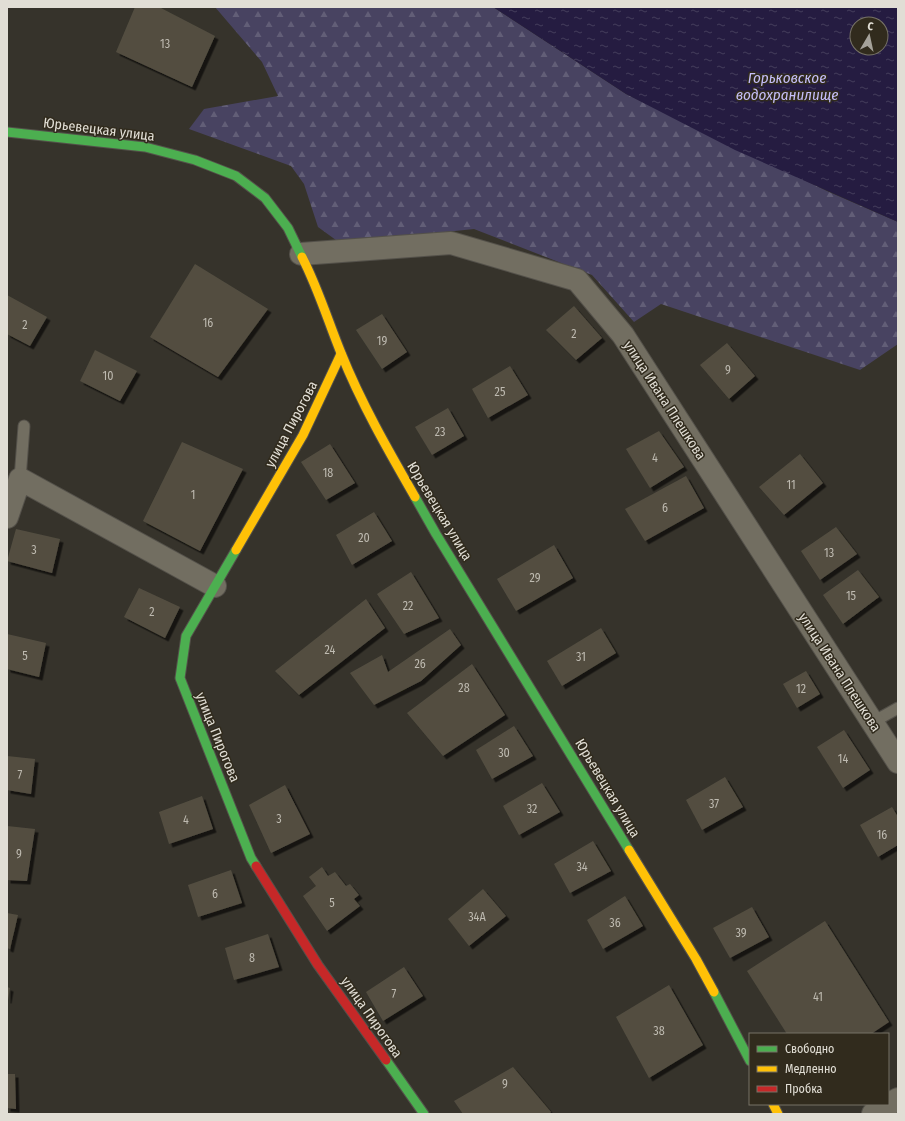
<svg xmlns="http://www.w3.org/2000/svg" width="905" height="1121" font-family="'Fira Sans Condensed',sans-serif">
	<defs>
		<pattern id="forest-firs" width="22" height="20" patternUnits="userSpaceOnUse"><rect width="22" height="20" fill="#484361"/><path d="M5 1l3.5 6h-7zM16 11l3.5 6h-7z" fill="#625e77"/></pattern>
		<pattern id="water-ripples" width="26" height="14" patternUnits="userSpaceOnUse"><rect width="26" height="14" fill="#251c41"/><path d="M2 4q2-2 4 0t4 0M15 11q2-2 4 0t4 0" fill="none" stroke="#443d5c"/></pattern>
		<filter id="shadow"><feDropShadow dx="3.5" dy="3.5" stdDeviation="0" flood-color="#0009"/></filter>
	</defs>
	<rect width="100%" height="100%" fill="#36332b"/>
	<polygon fill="url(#forest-firs)" points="215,7 493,7 626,94 829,192 898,222 898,344 860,370 661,304 634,322 592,275 474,229 340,243 318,227 304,184 291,166 189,129 204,109 278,96 262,62"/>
	<path fill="url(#water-ripples)" fill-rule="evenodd" d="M493,7h405v215l-163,-72 -109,-56zM857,24h24v24h-24z"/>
	<g fill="#534e41" filter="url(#shadow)">
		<polygon points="135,7 159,7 215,36 192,87 116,52"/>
		<polygon points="195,264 268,309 218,377 150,337"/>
		<polygon points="7,295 47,317 30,346 7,334"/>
		<polygon points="574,306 602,338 576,360 546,330"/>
		<polygon points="382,314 407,352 382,369 356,330"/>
		<polygon points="727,343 755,376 729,399 700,365"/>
		<polygon points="95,350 137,371 120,401 80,381"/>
		<polygon points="510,366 528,395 488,418 472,389"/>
		<polygon points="448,408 464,436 432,455 415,427"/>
		<polygon points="659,431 684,467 650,488 626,449"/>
		<polygon points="182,442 243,469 200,551 143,521"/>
		<polygon points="330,444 355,483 326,500 301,462"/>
		<polygon points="800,454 823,483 784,515 759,487"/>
		<polygon points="686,476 704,508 645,541 625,509"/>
		<polygon points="374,512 392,541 352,565 336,535"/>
		<polygon points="836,527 857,554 820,580 801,551"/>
		<polygon points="16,529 60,539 52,573 7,561"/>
		<polygon points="554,545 573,578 516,611 497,579"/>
		<polygon points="858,570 879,597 843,624 823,595"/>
		<polygon points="411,572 439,618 404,634 377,594"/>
		<polygon points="139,588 180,607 165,638 124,617"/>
		<polygon points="366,599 385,628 299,695 275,671"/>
		<polygon points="601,628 616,653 562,686 547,661"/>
		<polygon points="450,629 461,645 421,681 374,705 350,673 382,655 388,672"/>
		<polygon points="7,634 46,643 39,677 7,669"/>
		<polygon points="472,664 505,715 443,756 407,713"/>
		<polygon points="806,671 820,694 797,708 783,684"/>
		<polygon points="514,726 533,756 492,779 476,750"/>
		<polygon points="844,730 870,770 843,788 817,747"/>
		<polygon points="7,756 35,759 31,794 7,790"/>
		<polygon points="725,777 743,807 702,830 686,800"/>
		<polygon points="542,783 560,812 519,835 503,806"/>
		<polygon points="285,785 310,834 271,853 249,805"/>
		<polygon points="202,796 213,829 169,844 159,812"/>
		<polygon points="892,807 898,817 898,845 878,857 860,825"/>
		<polygon points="7,826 35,829 27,881 7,880"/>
		<polygon points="593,841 611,871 570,893 554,864"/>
		<polygon points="322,867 328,876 335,872 346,886 350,884 359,895 354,899 360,906 327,931 303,896 316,886 309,877"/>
		<polygon points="231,870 242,903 198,917 188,885"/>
		<polygon points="483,889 506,916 469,946 448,919"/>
		<polygon points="625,896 643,926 603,949 587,920"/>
		<polygon points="752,907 769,937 730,958 713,928"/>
		<polygon points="7,913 18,915 10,949 7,948"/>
		<polygon points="825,921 889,1022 871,1034 787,1034 747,971"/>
		<polygon points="268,934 279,967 234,980 225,948"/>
		<polygon points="404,967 423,996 383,1021 366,992"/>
		<polygon points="669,985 703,1045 649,1078 616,1017"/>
		<polygon points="7,987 10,988 8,1000 7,1000"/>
		<polygon points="513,1067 551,1112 549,1114 463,1114 454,1101"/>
		<polygon points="7,1074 15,1074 16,1109 7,1108"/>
	</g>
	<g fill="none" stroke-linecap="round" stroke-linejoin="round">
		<g stroke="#54514a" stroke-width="13">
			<g id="lane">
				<polyline points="20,479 24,426"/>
				<polyline points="873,722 898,708"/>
			</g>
		</g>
		<g stroke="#54514a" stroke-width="24">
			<g id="street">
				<polyline points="301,254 451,243 577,280 623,335 898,762"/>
				<polyline points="7,517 20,479 215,586"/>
				<polyline points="873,1114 898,1099"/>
			</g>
		</g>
		<g stroke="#54514a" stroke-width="11">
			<g id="fast">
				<polyline points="7,132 145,147 195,160 236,176 265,198 288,228 302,257"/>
				<polyline points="415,497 436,534 629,850"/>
				<polyline points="236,550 186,636 180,678 251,858 256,866"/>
				<polyline points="714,992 750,1061"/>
				<polyline points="386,1060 424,1114"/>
			</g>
		</g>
		<g stroke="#54514a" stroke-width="11">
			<g id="slow">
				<path d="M302,257c16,31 26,64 39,96 20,50 47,97 74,144"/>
				<polyline points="236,550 303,435 341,354"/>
				<polyline points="629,850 696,959 714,992"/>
				<polyline points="773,1104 778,1114"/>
			</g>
		</g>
		<g stroke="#54514a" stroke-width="11">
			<polyline id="jam" points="256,866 318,965 386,1060"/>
		</g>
		<use href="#lane" stroke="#726e61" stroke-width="11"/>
		<use href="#street" stroke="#726e61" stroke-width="22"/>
		<use href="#fast" stroke="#4caf50" stroke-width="9"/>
		<use href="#slow" stroke="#ffc107" stroke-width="9"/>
		<use href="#jam" stroke="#c62828" stroke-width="9"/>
	</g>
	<g text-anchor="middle" stroke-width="3" stroke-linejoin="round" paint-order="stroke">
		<g font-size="12" fill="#bebab0">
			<text x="165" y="48">13</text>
			<text x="208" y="327">16</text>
			<text x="25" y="329">2</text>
			<text x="574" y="338">2</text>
			<text x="382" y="345">19</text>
			<text x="728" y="374">9</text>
			<text x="108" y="380">10</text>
			<text x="500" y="396">25</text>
			<text x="440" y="436">23</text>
			<text x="655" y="462">4</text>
			<text x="328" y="477">18</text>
			<text x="791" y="489">11</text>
			<text x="193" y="499">1</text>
			<text x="665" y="512">6</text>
			<text x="364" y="542">20</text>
			<text x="34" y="554">3</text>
			<text x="829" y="557">13</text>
			<text x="535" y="582">29</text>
			<text x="851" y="600">15</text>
			<text x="408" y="610">22</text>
			<text x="152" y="616">2</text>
			<text x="330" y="654">24</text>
			<text x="25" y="660">5</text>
			<text x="581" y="661">31</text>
			<text x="420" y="668">26</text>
			<text x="464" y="692">28</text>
			<text x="801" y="693">12</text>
			<text x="504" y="757">30</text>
			<text x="843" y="763">14</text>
			<text x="20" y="779">7</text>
			<text x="714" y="808">37</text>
			<text x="532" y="813">32</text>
			<text x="279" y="823">3</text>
			<text x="186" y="824">4</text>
			<text x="882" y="839">16</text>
			<text x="19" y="858">9</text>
			<text x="582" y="871">34</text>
			<text x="215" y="898">6</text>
			<text x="332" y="907">5</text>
			<text x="477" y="921">34А</text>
			<text x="615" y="927">36</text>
			<text x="741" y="937">39</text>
			<text x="252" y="962">8</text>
			<text x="394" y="998">7</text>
			<text x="818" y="1001">41</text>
			<text x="659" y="1035">38</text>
			<text x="505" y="1088">9</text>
		</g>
		<g font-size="14" fill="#e1ded5" stroke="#312b1d">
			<text transform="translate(99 129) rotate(7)" y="5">Юрьевецкая улица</text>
			<text transform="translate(665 400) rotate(57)" y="5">улица Ивана Плешкова</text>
			<text transform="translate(291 424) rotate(-62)" y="5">улица Пирогова</text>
			<text transform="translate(440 511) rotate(59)" y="5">Юрьевецкая улица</text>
			<text transform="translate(840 672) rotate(57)" y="5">улица Ивана Плешкова</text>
			<text transform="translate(218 737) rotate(68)" y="5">улица Пирогова</text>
			<text transform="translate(608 788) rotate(59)" y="5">Юрьевецкая улица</text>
			<text transform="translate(372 1017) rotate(55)" y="5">улица Пирогова</text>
		</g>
		<g font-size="15" font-style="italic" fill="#c5befa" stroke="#312b1d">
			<text x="787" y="83">Горьковское<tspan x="787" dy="17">водохранилище</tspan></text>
		</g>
	</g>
	<rect width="905" height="1121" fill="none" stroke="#e1ded5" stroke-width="16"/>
	<rect x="749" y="1033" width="140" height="72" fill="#312b1d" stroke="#777367"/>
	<rect x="757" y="1046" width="20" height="6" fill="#4caf50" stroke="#777367"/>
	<text x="785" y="1053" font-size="12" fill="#e1ded5">Свободно</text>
	<rect x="757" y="1066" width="20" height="6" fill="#ffc107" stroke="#777367"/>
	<text x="785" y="1073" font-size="12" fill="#e1ded5">Медленно</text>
	<rect x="757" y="1086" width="20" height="6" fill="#c62828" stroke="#777367"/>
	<text x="785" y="1093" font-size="12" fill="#e1ded5">Пробка</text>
	<g transform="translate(869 36) rotate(9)"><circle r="19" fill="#312b1d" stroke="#777367"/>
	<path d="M0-3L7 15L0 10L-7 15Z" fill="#a5a29a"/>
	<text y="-6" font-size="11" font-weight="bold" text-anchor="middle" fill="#e1ded5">С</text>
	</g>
</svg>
